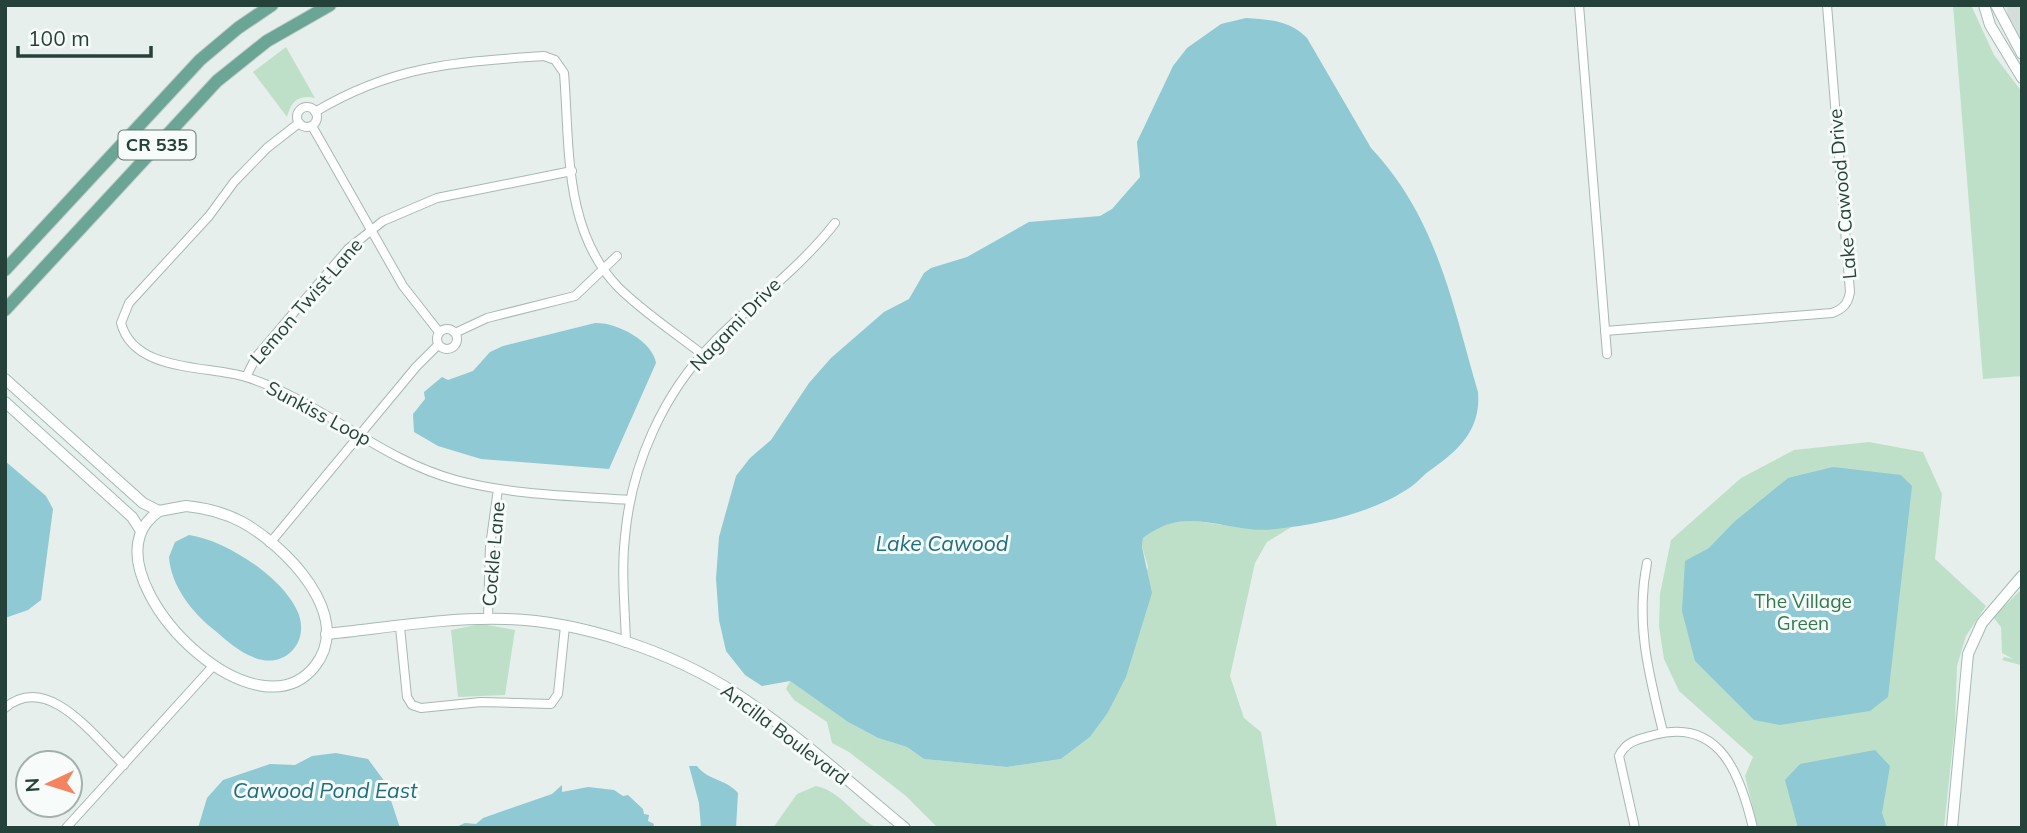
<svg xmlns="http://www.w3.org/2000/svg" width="2027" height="833" font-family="Mulish,sans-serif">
	<rect width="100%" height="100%" fill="#e6efeb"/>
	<polygon fill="#d4dfda" points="2006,5 2022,5 2022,40 2008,15"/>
	<g fill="#bfe0c8">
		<polygon points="1953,5 1971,5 1994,55 2022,92 2022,376 1983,379"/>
		<path d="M286,47l29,51c-17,-4 -24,4 -28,19l-34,-45z"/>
		<polygon points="1869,442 1923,452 1942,494 1935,559 1986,606 1966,636 1957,666 1955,724 1944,828 1758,828 1745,776 1753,757 1679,691 1664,659 1659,626 1660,594 1671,540 1741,478 1794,450"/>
		<polygon points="1189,520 1250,529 1293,526 1267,542 1255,563 1230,676 1244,718 1261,732 1277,828 938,828 906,796 849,752 832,743 827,722 794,700 786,689 790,681 848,722 878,738 907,747 924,759 1007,767 1061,759 1090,737 1107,714 1148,567 1142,547 1143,538 1157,526"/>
		<polygon points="2022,589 2022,664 2021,665 2002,660 2004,657 2013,659 2002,653 2001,627 1993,617"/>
		<polygon points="481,624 515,630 505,695 458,697 451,630"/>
		<path d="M816,786c26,5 39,33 62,42h-105l24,-34z"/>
	</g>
	<g fill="#8ec9d4">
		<path d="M1246,18c25,2 43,2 61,20l64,110c66,70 81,155 107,244 3,37 -18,57 -46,77 -8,5 -13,12 -20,17 -38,27 -91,38 -136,43 -49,6 -88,-27 -133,9l-1,9 10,46 -26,84 -19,37 -17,23 -29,22 -54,8 -83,-8 -17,-12 -29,-9 -30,-16 -58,-41 -28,5 -17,-11 -19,-24 -7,-31 -3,-41 3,-42 17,-61 14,-18 21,-18 38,-57 22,-25 53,-46 25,-13 15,-26 7,-5 36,-11 62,-35 71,-6 12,-7 28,-32 -3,-35 36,-76 14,-18 34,-24z"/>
		<path d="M595,323c21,-1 58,18 61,40l-47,106 -128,-10 -43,-13 -24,-14 -1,-18 12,-15 -1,-7 18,-15 6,3 25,-9 17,-19 13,-6z"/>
		<polygon points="5,461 46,496 53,509 41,600 28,610 5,618"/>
		<polygon points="1833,467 1901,475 1912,486 1888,697 1870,711 1780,725 1754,720 1695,661 1682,611 1685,561 1709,548 1734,522 1788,478"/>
		<path d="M189,535c37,5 97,44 110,80 10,30 -17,55 -46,42 -14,-5 -28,-18 -40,-28 -21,-17 -42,-43 -44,-72l6,-15z"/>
		<polygon points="1875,750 1890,766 1882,813 1887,828 1798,828 1785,780 1800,764"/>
		<polygon points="336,753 368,759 385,782 400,828 198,828 207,798 223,780 270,764 295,765 312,756"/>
		<path d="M689,766h8c10,14 29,13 41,27l-2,35h-35l-2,-25z"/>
		<polygon points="562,785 562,792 588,787 614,790 623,796 628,795 643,809 644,814 649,815 648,821 654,824 653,828 454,828 465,823 476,824 483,818 552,794"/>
	</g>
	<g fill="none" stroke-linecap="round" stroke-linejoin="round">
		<g stroke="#a8b8b2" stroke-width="10">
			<g id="street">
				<polyline points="1579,5 1607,354"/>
				<circle cx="307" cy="117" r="10"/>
				<path d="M315,112c78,-47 142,-50 229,-56l11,4 9,13c6,73 -1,157 54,214 25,25 56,45 84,67"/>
				<path d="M299,123l-32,25 -33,34 -25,34 -80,87 -8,20c13,50 87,42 125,54 75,24 134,83 210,103 56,15 117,16 174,20"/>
				<polyline points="312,126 403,286 439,332"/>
				<circle cx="447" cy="339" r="10"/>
				<path d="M1605,331l227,-18c11,-4 16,-9 18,-21l-23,-287"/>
				<polyline points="455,333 487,318 575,296 617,256"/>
				<polyline points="246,377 256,357 348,249 383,221 437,198 572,171"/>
				<polyline points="270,543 416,367 438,345"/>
				<path d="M1647,563c-12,60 2,112 16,169"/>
				<polyline points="488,618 490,546 498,489"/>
				<polyline points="400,627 407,697 412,705 421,708 481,702 551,704 558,694 565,626"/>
				<path d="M626,643c-1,-35 -5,-71 -1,-106 6,-71 38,-144 89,-195 39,-40 87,-75 121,-119"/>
				<path d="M5,708c43,-37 90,30 119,57"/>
				<polyline points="66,828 214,665"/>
				<path d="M1635,828l-16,-72c7,-15 20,-17 35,-21 67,-18 87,42 99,93"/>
			</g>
		</g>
		<g stroke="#a4bbb3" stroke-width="12">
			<g id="secondary">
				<polyline points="1984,5 1990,25 2022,78"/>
				<polyline points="1996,5 2022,54"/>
				<polyline points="5,379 143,503 159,511"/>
				<polyline points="5,402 132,517 141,531"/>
				<path d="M186,506c20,2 39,7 56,16 42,23 113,93 73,144 -57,72 -198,-63 -175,-131 3,-10 11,-18 19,-24z"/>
				<path d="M326,634c59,-6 121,-17 180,-15 75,2 166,33 229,74 60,39 115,90 170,135"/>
				<polyline points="1952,828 1968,654 1982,623 2022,576"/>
			</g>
		</g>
		<g stroke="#c2cac8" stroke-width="14">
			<g id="primary">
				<polyline points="5,270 200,60 238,28 272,5"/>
				<polyline points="5,310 217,81 267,41 330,5"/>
			</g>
		</g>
		<use href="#street" stroke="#fff" stroke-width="8"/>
		<use href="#secondary" stroke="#fff" stroke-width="10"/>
		<use href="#primary" stroke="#6aa596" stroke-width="12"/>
	</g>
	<g text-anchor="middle" stroke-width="6" stroke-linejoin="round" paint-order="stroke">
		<rect fill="#f7fbf9" stroke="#637a73" stroke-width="2" x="118.5" y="130.5" width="77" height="29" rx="5"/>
		<g font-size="18" font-weight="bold" fill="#24423a">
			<text x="157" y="151">CR 535</text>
		</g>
		<g font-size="19" fill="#24423a" stroke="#f7fbf9">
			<text transform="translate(1842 194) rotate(-95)" y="7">Lake Cawood Drive</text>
			<text transform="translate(306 301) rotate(-49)" y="7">Lemon Twist Lane</text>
			<text transform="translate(735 324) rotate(-46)" y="7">Nagami Drive</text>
			<text transform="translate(319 413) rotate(28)" y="7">Sunkiss Loop</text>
			<text transform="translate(493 554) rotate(-85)" y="7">Cockle Lane</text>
			<text transform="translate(785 734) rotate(37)" y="7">Ancilla Boulevard</text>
		</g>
		<g font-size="19" fill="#2d7a4b" stroke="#f7fbf9">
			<text x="1803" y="608">The Village<tspan x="1803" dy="22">Green</tspan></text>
		</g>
		<g font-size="21" font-style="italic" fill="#1c6f80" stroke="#f7fbf9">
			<text x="942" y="551">Lake Cawood</text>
			<text x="325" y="798">Cawood Pond East</text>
		</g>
	</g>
	<rect width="2027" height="833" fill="none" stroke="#24423a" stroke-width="14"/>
	<g transform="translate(49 784) rotate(266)"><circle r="33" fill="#f7fbf9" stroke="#a3b1ad" stroke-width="2"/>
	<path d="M0-5L12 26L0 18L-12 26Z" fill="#f4845f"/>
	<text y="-10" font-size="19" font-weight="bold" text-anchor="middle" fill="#24423a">N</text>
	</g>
	<path d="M18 46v10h133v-10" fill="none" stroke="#24423a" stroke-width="3.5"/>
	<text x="28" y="46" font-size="21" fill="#24423a" stroke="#f7fbf9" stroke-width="5" paint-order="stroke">100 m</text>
</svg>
